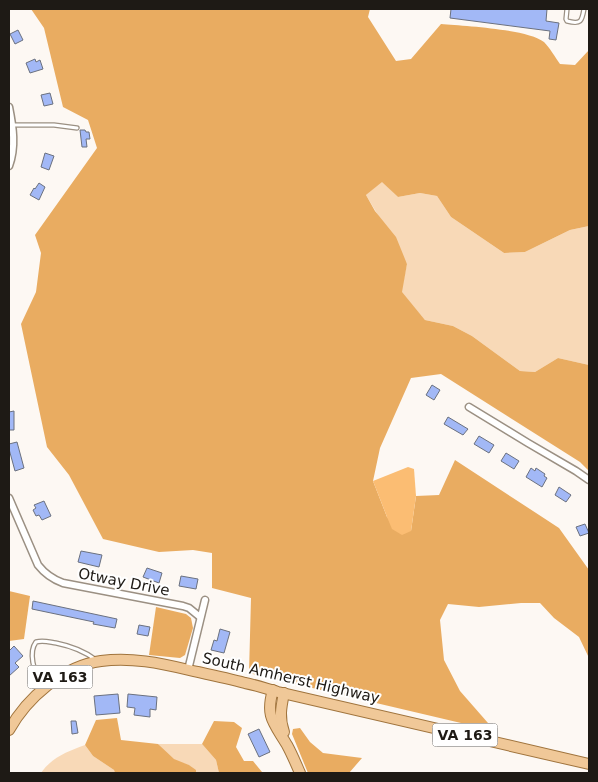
<svg xmlns="http://www.w3.org/2000/svg" width="598" height="782" font-family="'DejaVu Sans',sans-serif">
	<rect width="100%" height="100%" fill="#fdf8f3"/>
	<g fill="#f8d9b7">
		<polygon points="382,181 398,197 420,193 437,196 451,217 504,253 525,252 570,230 589,226 589,365 558,358 535,372 520,371 472,336 453,326 425,320 401,292 407,264 366,195"/>
		<path d="M158,744h44l14,16 3,13h-23c-4,-10 -15,-9 -23,-14 -6,-4 -10,-10 -15,-15z"/>
		<path d="M85,745l8,11 21,14 1,3h-74c10,-15 27,-22 44,-28z"/>
	</g>
	<g fill="#e9ac61">
		<path d="M31,9h339l-2,8 28,44 15,-2 30,-35c23,2 86,5 103,18 6,6 11,15 16,22l15,1 14,-15v176l-19,4 -45,22 -21,1 -53,-36 -14,-21 -17,-3 -22,4 -16,-15 -16,13 9,16 21,26 11,27 -5,28 23,28 28,6 19,10 48,35 15,1 23,-14 31,7v106l-9,-9 -139,-88 -30,4 -31,70 -7,33 14,36 24,14 5,-35 23,-1 16,-35 104,68 30,42v88l-10,-21 -25,-19 -14,-15h-19l-42,4 -31,-3 -8,16 4,40 16,31 35,40 -246,-58 2,-75 -39,-10v-35l-19,-3 -34,2 -56,-13 -34,-64 -22,-28 -26,-123 15,-32 5,-39 -6,-18 62,-87 -9,-28 -25,-13 -19,-79z"/>
		<polygon points="9,591 30,596 24,639 9,641"/>
		<polygon points="156,607 186,614 191,618 193,628 185,655 180,658 149,655"/>
		<polygon points="117,718 121,740 158,744 174,759 189,765 196,770 196,773 115,773 114,770 93,756 85,745 96,720"/>
		<polygon points="214,721 234,722 242,728 236,747 244,761 253,761 262,772 261,773 219,773 216,760 202,744"/>
		<polygon points="300,728 310,742 323,753 362,758 349,773 308,773 292,734 293,729"/>
	</g>
	<polygon fill="#fbbd73" points="408,467 414,469 416,496 411,531 402,535 392,529 387,517 373,481"/>
	<g fill="#a2b8f6" stroke="#6b717f">
		<polygon points="451,9 547,9 546,21 559,23 556,40 549,39 550,31 450,18"/>
		<polygon points="18,30 23,40 15,44 10,34"/>
		<polygon points="35,59 36,62 40,60 43,69 30,73 26,63"/>
		<polygon points="50,93 53,104 44,106 41,95"/>
		<polygon points="80,130 85,130 86,132 89,132 90,139 86,139 87,147 82,147"/>
		<polygon points="45,153 54,156 49,170 41,167"/>
		<polygon points="39,183 45,187 39,200 30,195 34,188 35,189"/>
		<polygon points="432,385 440,390 434,400 426,395"/>
		<polygon points="14,411 14,430 9,430 9,412"/>
		<polygon points="448,417 468,429 463,435 444,424"/>
		<polygon points="479,436 494,445 489,453 474,444"/>
		<polygon points="17,442 24,468 15,471 9,449 9,444"/>
		<polygon points="506,453 519,461 514,469 501,461"/>
		<polygon points="531,468 535,471 536,468 545,474 544,476 547,478 542,487 526,477"/>
		<polygon points="559,487 571,495 566,502 555,495"/>
		<polygon points="44,501 51,516 42,520 39,515 36,516 33,510 36,508 34,505"/>
		<polygon points="585,524 589,533 580,536 576,527"/>
		<polygon points="81,551 102,555 99,567 78,562"/>
		<polygon points="147,568 162,573 159,583 143,577"/>
		<polygon points="181,576 198,579 196,589 179,586"/>
		<polygon points="33,601 117,619 115,628 93,624 94,622 32,609"/>
		<polygon points="139,625 150,627 148,636 137,634"/>
		<polygon points="220,629 230,632 224,653 211,650 214,640 217,641"/>
		<polygon points="14,646 23,656 15,663 19,667 9,676 9,651"/>
		<polygon points="118,694 120,713 96,715 94,696"/>
		<polygon points="128,694 157,697 156,710 150,709 150,717 134,715 135,708 127,707"/>
		<polygon points="71,721 76,721 78,733 72,734"/>
		<polygon points="259,729 270,752 259,757 248,734"/>
	</g>
	<g fill="none" stroke-linecap="round" stroke-linejoin="round">
		<g stroke="#9b9083" stroke-width="5.5">
			<g id="service">
				<path d="M567,9l-1,10 1,2c14,4 15,0 17,-12"/>
				<polyline points="13,125 54,125 77,128"/>
				<path d="M41,687c-5,-13 -14,-33 -5,-45 7,-2 13,0 20,1 15,3 27,7 40,17"/>
			</g>
		</g>
		<g stroke="#9b9083" stroke-width="9">
			<g id="minor">
				<path d="M9,107c4,20 7,40 0,59"/>
				<polyline points="469,407 528,443 576,471 589,480"/>
				<path d="M9,498l29,67c7,9 14,14 25,18l120,23 6,2 11,9"/>
				<polyline points="188,670 205,600"/>
			</g>
		</g>
		<g stroke="#a0743d" stroke-width="12">
			<g id="primary">
				<path d="M273,690c-8,27 1,33 14,55 5,9 9,19 13,28"/>
				<path d="M9,730c18,-32 54,-64 92,-69 30,-4 59,2 88,9 18,4 37,8 56,13 11,2 22,6 33,9l311,72"/>
				<path d="M284,732c-5,-15 -3,-24 0,-39"/>
			</g>
		</g>
		<use href="#service" stroke="#fff" stroke-width="3"/>
		<use href="#minor" stroke="#fff" stroke-width="6"/>
		<use href="#primary" stroke="#f0c898" stroke-width="10"/>
	</g>
	<g text-anchor="middle" stroke-width="4" stroke-linejoin="round" paint-order="stroke">
		<g fill="#fff" stroke="#625f5b" stroke-width="1">
			<rect x="27.5" y="665.5" width="65" height="23" rx="4"/>
			<rect x="432.5" y="723.5" width="65" height="23" rx="4"/>
		</g>
		<g font-size="14" font-weight="bold" fill="#1e1a15">
			<text x="60" y="682">VA 163</text>
			<text x="465" y="740">VA 163</text>
		</g>
		<g font-size="15" fill="#1e1a15" stroke="#fff">
			<text transform="translate(124 582) rotate(11)" y="5">Otway Drive</text>
			<text transform="translate(291 678) rotate(13)" y="5">South Amherst Highway</text>
		</g>
	</g>
	<rect width="598" height="782" fill="none" stroke="#1e1a15" stroke-width="20"/>
</svg>
